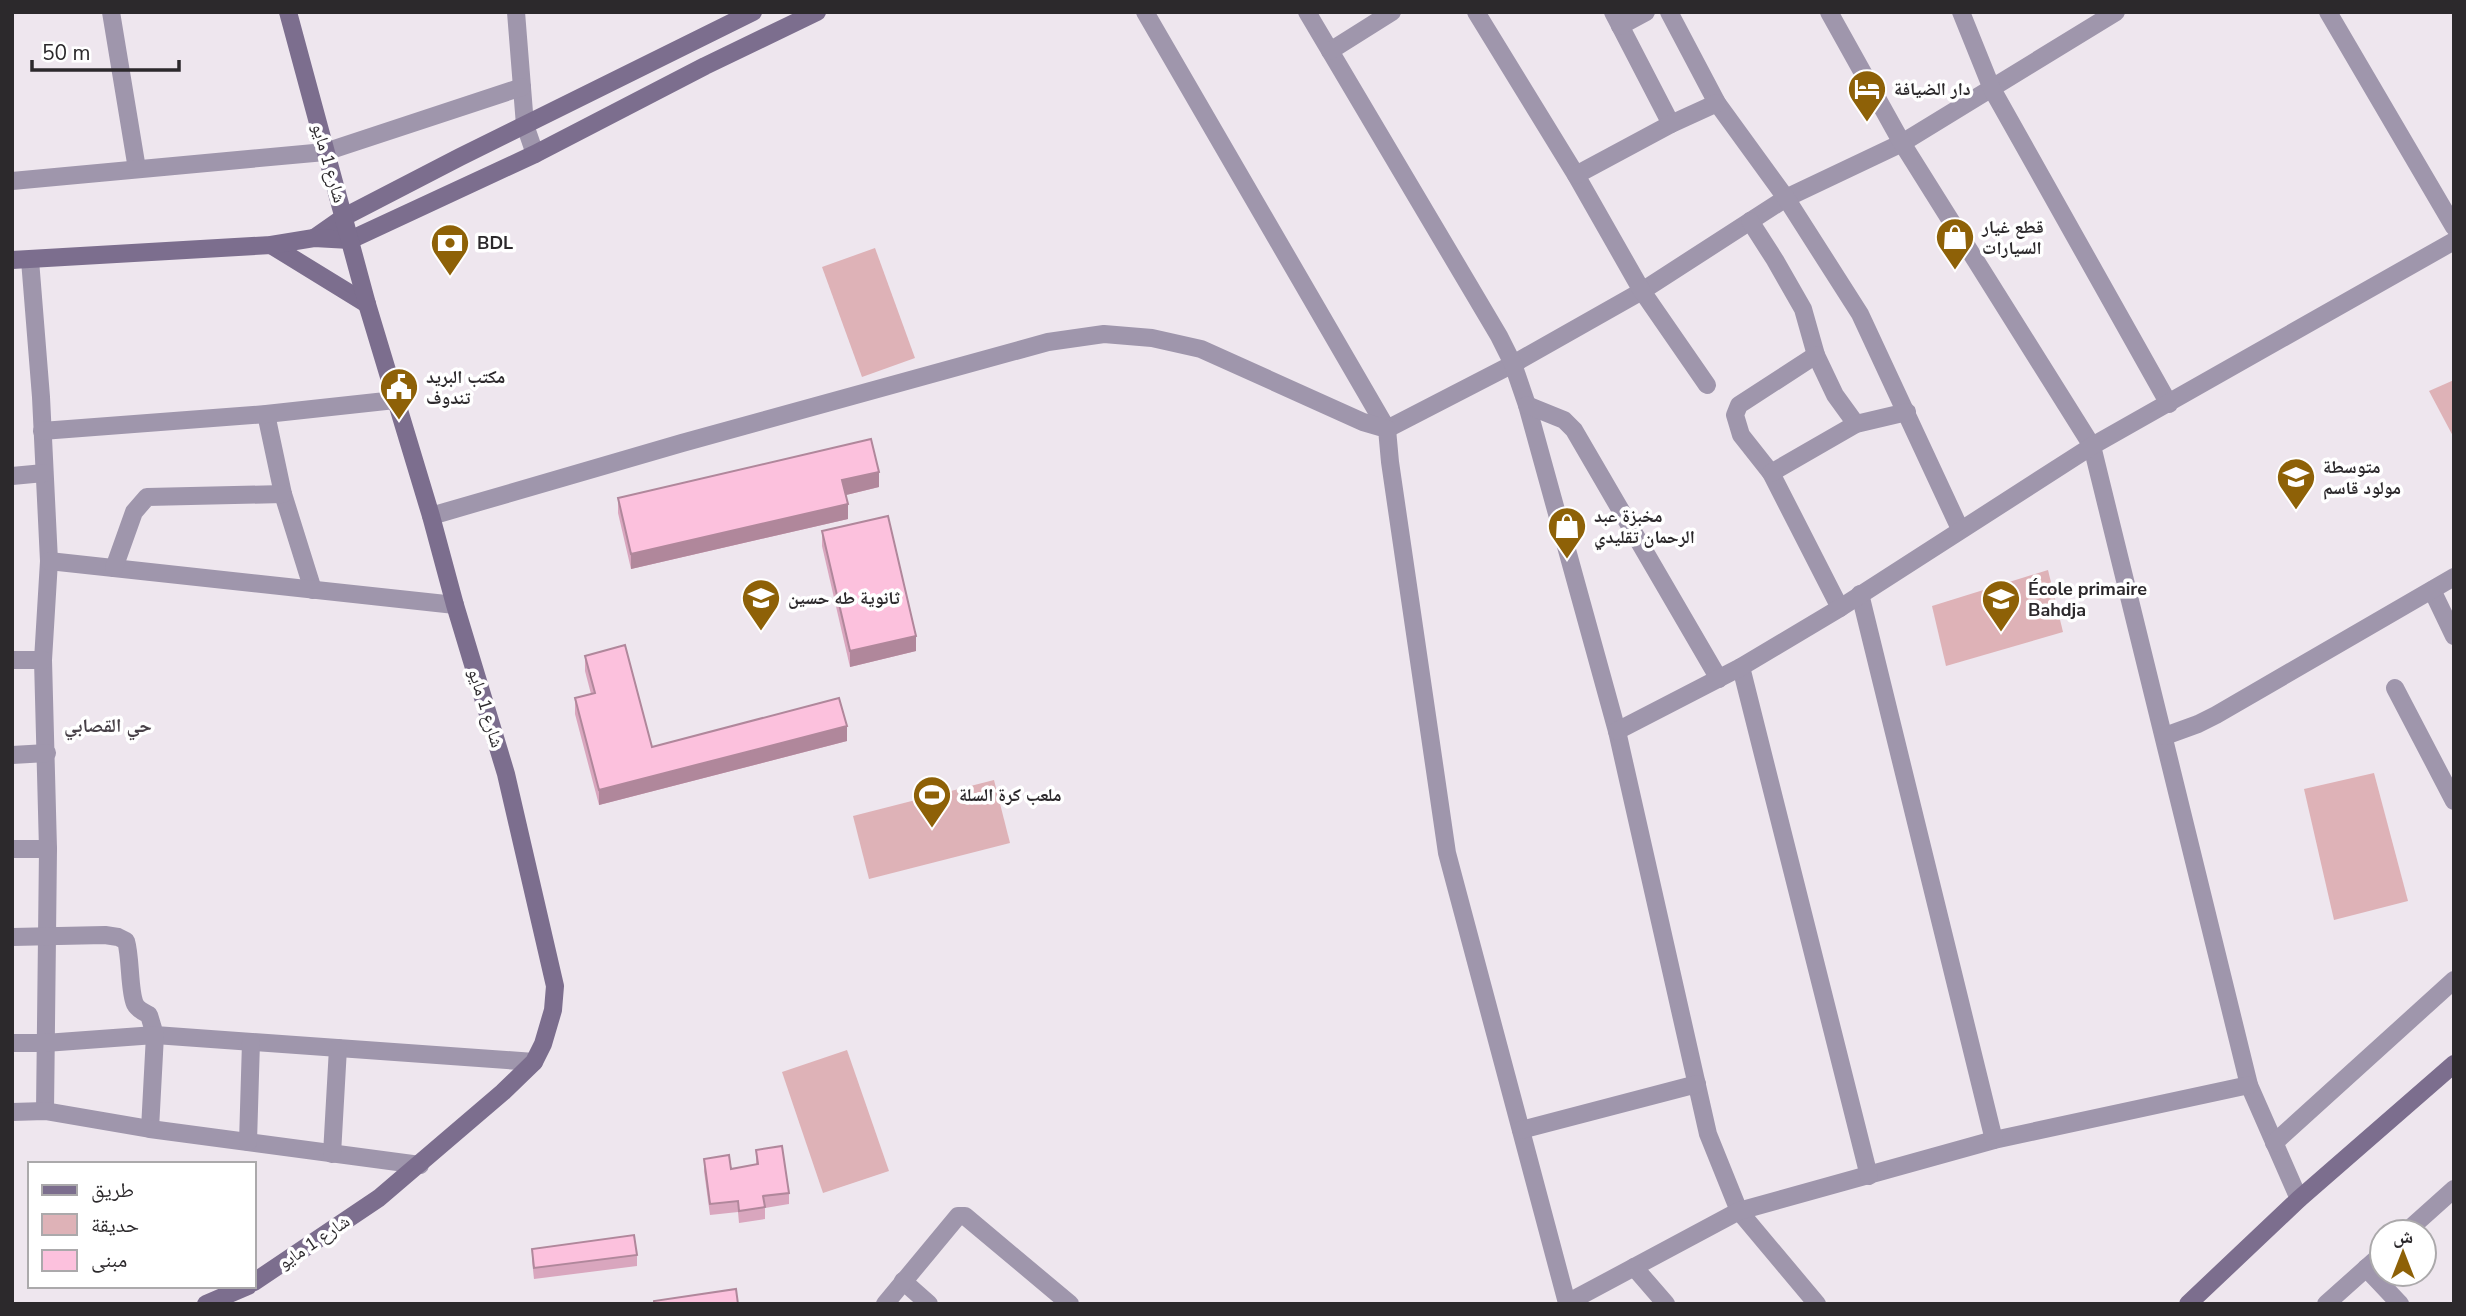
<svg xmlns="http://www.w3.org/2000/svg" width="2466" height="1316" font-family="'Nunito Sans','Noto Naskh Arabic',sans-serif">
	<rect width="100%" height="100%" fill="#eee6ee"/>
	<g fill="#deb2b7">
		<polygon points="875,248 915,358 862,377 822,267"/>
		<polygon points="2454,380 2454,438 2429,391"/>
		<polygon points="2048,570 2063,632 1946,666 1932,606"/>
		<polygon points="2374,773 2408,901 2334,920 2304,789"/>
		<polygon points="994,780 1010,843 869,879 853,816"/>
		<polygon points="847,1050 889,1171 823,1193 782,1072"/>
	</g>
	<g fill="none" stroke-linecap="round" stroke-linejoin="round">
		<g stroke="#9f96ac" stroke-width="18">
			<polyline points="111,12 137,169"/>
			<polyline points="516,12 525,125 535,154"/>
			<polyline points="1145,12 1387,429 1513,364 1642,291 1786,198 1902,143 2116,12"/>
			<polyline points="1307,12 1499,336 1513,364 1527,405 1617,731 1708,1134 1739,1211 1817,1304"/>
			<polyline points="1476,12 1576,175 1642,291 1707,385"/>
			<polyline points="1613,12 1671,124"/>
			<polyline points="1669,12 1717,103 1786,198 1860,314 1960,529"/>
			<polyline points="1829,12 1902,143 2092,446 2249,1085 2299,1199"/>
			<polyline points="1961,12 1992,89 2169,404"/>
			<polyline points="2328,12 2454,227"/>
			<polyline points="1620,26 1646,12"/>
			<polyline points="1330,51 1392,12"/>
			<polyline points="1576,175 1671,124 1717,103"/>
			<polyline points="12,181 325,152 522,87"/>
			<polyline points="1750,221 1775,260 1803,309 1816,355 1835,395 1856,424"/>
			<polyline points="30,260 41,397 49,561 43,660 48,849 45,1111"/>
			<polyline points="1816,355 1739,405 1735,415 1741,435 1771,473 1840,608"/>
			<polyline points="1527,405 1564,420 1574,430 1719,679"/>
			<polyline points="266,414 283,494 313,590"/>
			<polyline points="42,431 266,414 395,400"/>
			<polyline points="1771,473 1856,424 1907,412"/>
			<polyline points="12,476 44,473"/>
			<polyline points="431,516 682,443 1048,342 1104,334 1152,338 1201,349 1363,422 1387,429 1390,462 1447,853 1567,1303 1739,1211 1994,1140 2249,1085"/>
			<polyline points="49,561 455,605"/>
			<polyline points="114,568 134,512 147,497 283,494"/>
			<polyline points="2432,590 2454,636"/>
			<polyline points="1860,594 1994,1140"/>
			<polyline points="12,660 43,660"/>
			<polyline points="1741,667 1869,1176"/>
			<polyline points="2395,688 2454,801"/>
			<polyline points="1617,731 1741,667 1840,608 2092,446 2454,241"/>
			<polyline points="2165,736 2198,724 2216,715 2454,577"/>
			<polyline points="12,755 47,753"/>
			<polyline points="12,849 48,849"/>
			<path d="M12,937l93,-2 13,2 8,4c5,17 3,50 9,63 3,6 9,8 14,11l6,20 379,27"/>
			<polyline points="12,1043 45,1043 155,1035 150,1129"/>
			<polyline points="12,1112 45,1111 150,1129 420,1165"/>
			<polyline points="1521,1130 1697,1084"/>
			<polyline points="248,1142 251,1042"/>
			<polyline points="2274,1143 2454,980"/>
			<polyline points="332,1154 338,1048"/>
			<polyline points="2406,1232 2454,1189"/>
			<polyline points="1634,1267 1666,1304"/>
			<polyline points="2366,1268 2400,1304"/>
			<polyline points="903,1281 929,1304"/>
			<polyline points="885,1304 958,1216 965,1216 1070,1304"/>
			<polyline points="2326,1304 2382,1254"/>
		</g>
		<g stroke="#7c6e8e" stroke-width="18">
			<polyline points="314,238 344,217 460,157 753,12"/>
			<polyline points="271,245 367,304"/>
			<polyline points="12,260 271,245 314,238 350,240 535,154 705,66 817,12"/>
			<polyline points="254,1282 379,1198 503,1092 534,1062 543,1044 553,1010 555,986 506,774 455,605 431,516 367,304 288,12"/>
			<polyline points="206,1304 248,1286"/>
			<polyline points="2188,1304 2299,1199 2454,1064"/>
		</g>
	</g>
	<g fill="#d9a6be">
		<polygon points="879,487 846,495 848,519 631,569 618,513 618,498"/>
		<polygon points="822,531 916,651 850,667 822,546"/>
		<polygon points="585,656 652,747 847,741 599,805 575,714 575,698 591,694 585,671"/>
		<polygon points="756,1150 789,1193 789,1204 765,1208 765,1219 739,1223 738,1212 710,1215 704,1171 704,1159 731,1169 756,1165"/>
		<polygon points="532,1249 637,1255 637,1266 534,1279 532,1260"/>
	</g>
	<g fill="#b0879b">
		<polygon points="879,472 879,487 842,496 842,480"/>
		<polygon points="848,504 848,519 631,569 631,554"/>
		<polygon points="916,636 916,651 850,667 850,651"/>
		<polygon points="847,726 847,741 599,805 599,790"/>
	</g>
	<g fill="#fcc1dd" stroke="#b0879b" stroke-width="2">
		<polygon points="871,439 879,472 842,480 848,504 631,554 618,498"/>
		<polygon points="888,516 916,636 850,651 822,531"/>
		<polygon points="625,645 652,747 839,698 847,726 599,790 575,698 595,693 585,656"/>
		<polygon points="782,1146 789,1193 763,1196 765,1207 739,1211 738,1201 710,1204 704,1159 729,1155 731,1169 758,1164 756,1150"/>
		<polygon points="634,1235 637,1255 534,1268 532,1249"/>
		<polygon points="736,1289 738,1304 654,1304 654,1301"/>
	</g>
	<defs>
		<g id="hotel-pin" transform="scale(2.0125)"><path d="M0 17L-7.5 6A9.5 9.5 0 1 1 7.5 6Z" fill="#8e6107" stroke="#fff"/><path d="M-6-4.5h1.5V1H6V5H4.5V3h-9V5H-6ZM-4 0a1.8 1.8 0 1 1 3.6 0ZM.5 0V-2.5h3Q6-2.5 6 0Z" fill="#fff"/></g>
		<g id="shop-pin" transform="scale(2.0125)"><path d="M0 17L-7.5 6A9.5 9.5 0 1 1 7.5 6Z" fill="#8e6107" stroke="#fff"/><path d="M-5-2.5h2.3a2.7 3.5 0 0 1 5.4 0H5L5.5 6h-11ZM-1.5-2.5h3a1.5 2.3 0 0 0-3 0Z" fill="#fff"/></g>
		<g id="bank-pin" transform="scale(2.0125)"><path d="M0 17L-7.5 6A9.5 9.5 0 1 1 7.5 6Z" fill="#8e6107" stroke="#fff"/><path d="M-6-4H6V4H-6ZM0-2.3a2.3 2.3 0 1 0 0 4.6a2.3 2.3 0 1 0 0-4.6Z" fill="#fff"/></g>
		<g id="civic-pin" transform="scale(2.0125)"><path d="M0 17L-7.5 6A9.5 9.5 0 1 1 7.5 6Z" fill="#8e6107" stroke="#fff"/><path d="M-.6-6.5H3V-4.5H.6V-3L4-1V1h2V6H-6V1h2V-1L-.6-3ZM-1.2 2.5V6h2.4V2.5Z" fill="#fff"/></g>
		<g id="school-pin" transform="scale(2.0125)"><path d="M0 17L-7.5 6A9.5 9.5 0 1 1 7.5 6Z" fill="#8e6107" stroke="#fff"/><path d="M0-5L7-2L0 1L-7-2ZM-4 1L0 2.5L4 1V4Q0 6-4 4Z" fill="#fff"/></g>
		<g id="stadium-pin" transform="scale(2.0125)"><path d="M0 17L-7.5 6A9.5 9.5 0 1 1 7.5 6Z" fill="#8e6107" stroke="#fff"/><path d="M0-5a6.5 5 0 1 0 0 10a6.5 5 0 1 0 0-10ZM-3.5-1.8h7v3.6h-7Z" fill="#fff"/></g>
	</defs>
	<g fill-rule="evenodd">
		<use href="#hotel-pin" x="1867" y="89"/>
		<use href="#shop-pin" x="1955" y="237"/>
		<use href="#bank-pin" x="450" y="243"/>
		<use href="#civic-pin" x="399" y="387"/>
		<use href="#school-pin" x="2296" y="477"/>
		<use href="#shop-pin" x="1567" y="526"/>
		<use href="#school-pin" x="761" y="598"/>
		<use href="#school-pin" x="2001" y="599"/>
		<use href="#stadium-pin" x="932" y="795"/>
	</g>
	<g text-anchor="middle" stroke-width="7" stroke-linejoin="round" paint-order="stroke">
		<g font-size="18" font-weight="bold" fill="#2c292c" stroke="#fff" text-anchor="start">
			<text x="1894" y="95">دار الضيافة</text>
			<text x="1982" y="233">قطع غيار<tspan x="1982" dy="21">السيارات</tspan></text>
			<text x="477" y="249">BDL</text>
			<text x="426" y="383">مكتب البريد<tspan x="426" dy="21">تندوف</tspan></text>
			<text x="2323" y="473">متوسطة<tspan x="2323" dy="21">مولود قاسم</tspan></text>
			<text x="1594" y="522">مخبزة عبد<tspan x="1594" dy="21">الرحمان تقليدي</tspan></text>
			<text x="2028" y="595">École primaire<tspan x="2028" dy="21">Bahdja</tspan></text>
			<text x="788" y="604">ثانوية طه حسين</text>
			<text x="959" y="801">ملعب كرة السلة</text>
		</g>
		<g font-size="18" fill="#2c292c" stroke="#fff">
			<text transform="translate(329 163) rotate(74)" y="6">شارع 1 مايو</text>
			<text transform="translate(486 708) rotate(73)" y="6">شارع 1 مايو</text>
			<text transform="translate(314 1242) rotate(-34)" y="6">شارع 1 مايو</text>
		</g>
		<g font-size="19" font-weight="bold" fill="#474047" stroke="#fff">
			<text x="108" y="732">حي القصابي</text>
		</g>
	</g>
	<rect width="2466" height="1316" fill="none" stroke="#2c292c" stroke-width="28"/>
	<rect x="28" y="1162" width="228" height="126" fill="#ffffff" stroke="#aba9ab" stroke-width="2"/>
	<rect x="42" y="1185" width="35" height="10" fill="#7c6e8e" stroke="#aba9ab" stroke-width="2"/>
	<text x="91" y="1197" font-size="21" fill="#2c292c">طريق</text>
	<rect x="42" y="1214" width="35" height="21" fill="#deb2b7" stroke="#aba9ab" stroke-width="2"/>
	<text x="91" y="1232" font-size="21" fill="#2c292c">حديقة</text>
	<rect x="42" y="1250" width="35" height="21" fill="#fcc1dd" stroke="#aba9ab" stroke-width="2"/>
	<text x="91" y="1267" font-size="21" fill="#2c292c">مبنى</text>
	<g transform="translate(2403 1253)"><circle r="33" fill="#ffffff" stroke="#aba9ab" stroke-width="2"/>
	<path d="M0-5L12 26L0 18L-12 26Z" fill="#8e6107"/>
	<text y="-10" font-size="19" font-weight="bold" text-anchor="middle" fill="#2c292c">ش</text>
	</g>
	<path d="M32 60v10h147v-10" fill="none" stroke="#2c292c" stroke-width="3.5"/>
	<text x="42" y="60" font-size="21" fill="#2c292c" stroke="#ffffff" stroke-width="5" paint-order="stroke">50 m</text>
</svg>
